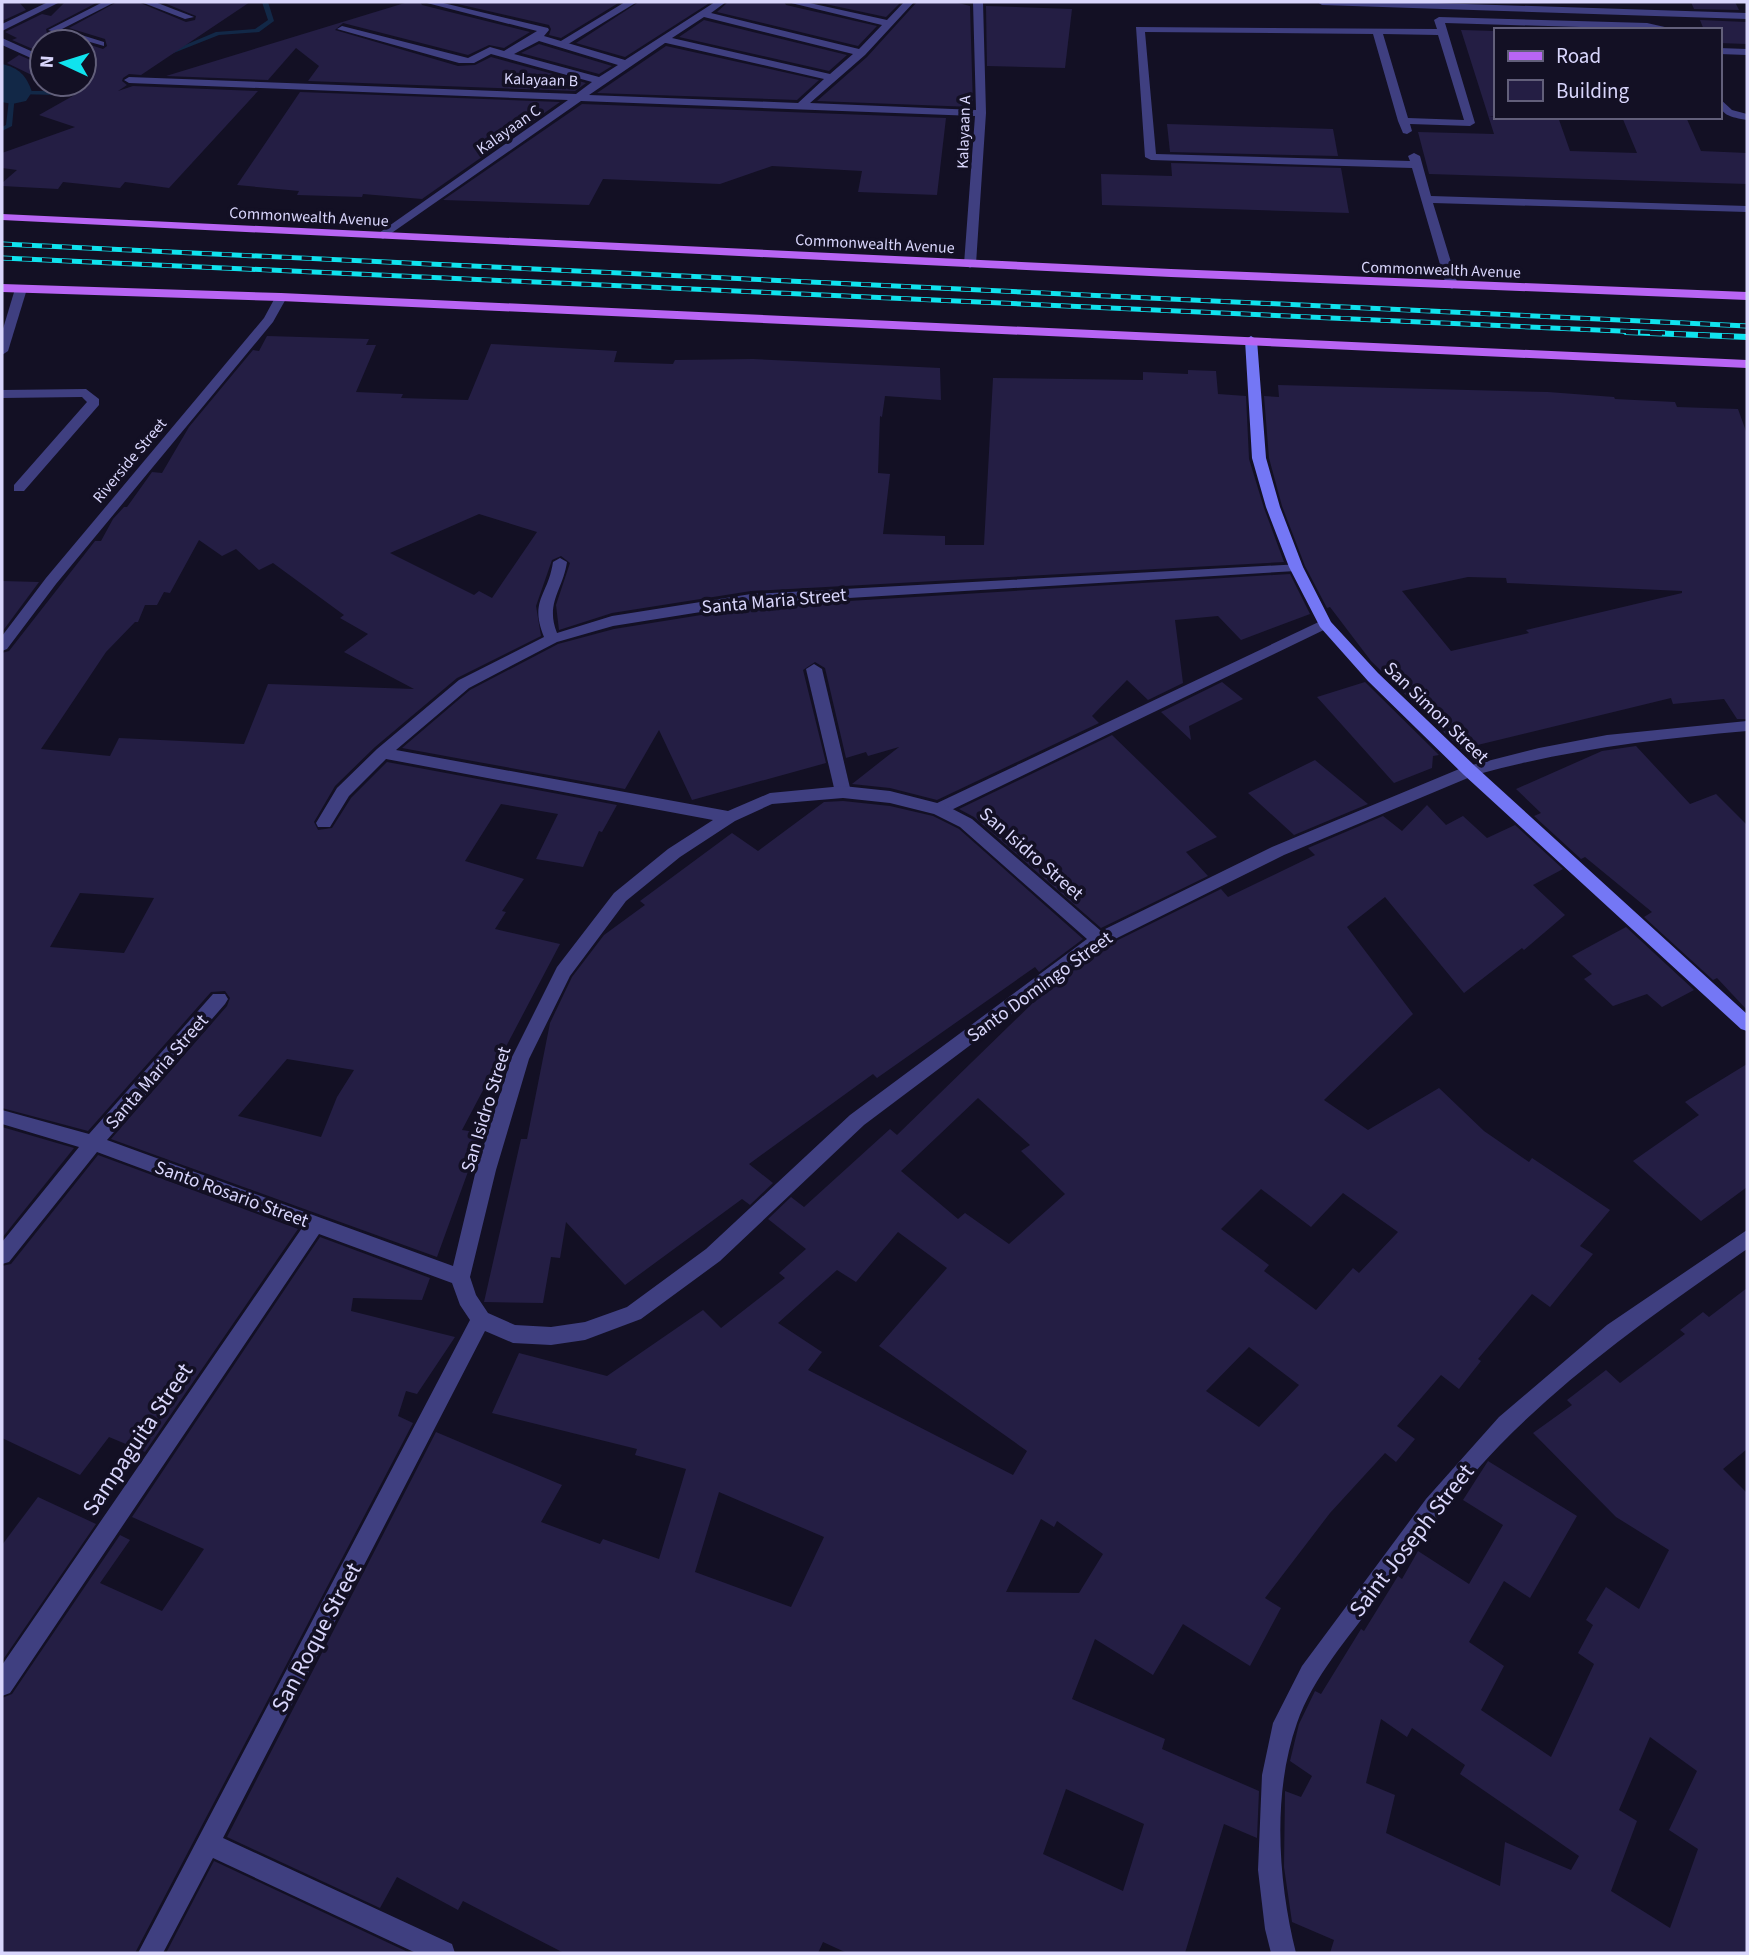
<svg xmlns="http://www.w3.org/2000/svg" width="1749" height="1955" font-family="'Source Sans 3',sans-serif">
	<rect width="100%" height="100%" fill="#131024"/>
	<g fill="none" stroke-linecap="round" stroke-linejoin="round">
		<g fill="#122847" fill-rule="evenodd">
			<polygon points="262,2 268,2 274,21 259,32 219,35 171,54 166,53 216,32 255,29 268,20"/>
			<polygon points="79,84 85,85 58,95 15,94 12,126 2,131 2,127 6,125 10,91 57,91"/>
		</g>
		<path fill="#122847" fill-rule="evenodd" d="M2,64c17,4 24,11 30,28l-6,9 -14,3 -10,-2z"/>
	</g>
	<g fill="#241e44" fill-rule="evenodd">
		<polygon points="2,2 19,2 26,10 2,21"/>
		<polygon points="65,2 98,2 46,29 47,33 80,42 42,42 42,53 12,40 17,38 5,32 42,14 51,16"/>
		<polygon points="117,2 138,2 186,22 195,20 196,16 162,2 250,2 141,75 129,74 123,78 122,81 127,85 118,91 133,86 258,91 169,188 125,182 120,188 63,182 58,189 2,186 2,183 17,170 2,168 2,153 75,127 39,115 78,93 53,84 84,84 84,43 103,49 107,46 105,39 69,28"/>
		<polygon points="408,2 420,2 422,5 530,32 504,48 489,45 468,55 343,23 335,30 458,66 475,65 491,57 586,83 575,91 308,81 319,66 296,48 268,80 166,76"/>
		<polygon points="449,2 620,2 561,38 549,35 551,29 549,25"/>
		<polygon points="639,2 711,2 625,57 576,43"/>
		<polygon points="728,2 784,2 786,5 877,26 858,46 717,12"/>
		<polygon points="816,2 901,2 886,17"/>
		<polygon points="917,2 955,2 970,6 973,107 817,101 867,57"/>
		<polygon points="1691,2 1735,2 1739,10 1694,9"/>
		<polygon points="986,6 1072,9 1065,68 987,66"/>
		<polygon points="704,20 847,55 829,71 679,37"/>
		<polygon points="1700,20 1746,22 1747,44 1719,43 1719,30 1704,30"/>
		<polygon points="1461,30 1495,31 1495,116 1489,117 1558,117 1570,151 1637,153 1622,117 1686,117 1701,151 1747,153 1747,184 1429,174 1418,132 1494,134"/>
		<polygon points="539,44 612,66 599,74 521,53"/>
		<polygon points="666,46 819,80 797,100 597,93"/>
		<polygon points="19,55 42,65 42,80 7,63"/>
		<polygon points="300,92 560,102 422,199 363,194 362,197 297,195 299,191 237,185"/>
		<polygon points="582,104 946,118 937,195 858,192 862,171 772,166 720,184 603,179 589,205 443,200"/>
		<polygon points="1167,124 1333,129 1338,156 1170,152"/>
		<polygon points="1171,163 1341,168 1349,213 1102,205 1101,174 1172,176"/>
		<path d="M267,336l102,3 -3,6h10l-20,47 47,2 -2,4 67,2 23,-56 126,7 -3,11 59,2 2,-4 78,-1 187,9 1,32 -56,-4 -3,21 -2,-1 -2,57 12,1 -7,60 62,2v9h39l9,-167 150,2v-8l45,2v-4l28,1 2,23 28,2 3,63 15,49 20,54 -533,29 -139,22 -53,17 -3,-25 14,-42 -9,-7 -9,4 -16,46 5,30 -84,42 -82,69 -40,39 -21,36 4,8 14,-2 19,-30 36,-36 230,43 -15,27 -3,-1 -16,36 -47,-8 22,-45 -57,-10 -36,57 59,18 -22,32 4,1 -11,17 65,15 -98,186 20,3 -45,124 -326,-118 116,-133 3,-8 -5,-7 -14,1 -123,139 -86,-23v-455l7,-2 86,-110h6l12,-22 11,-12h3l25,-35 10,1 27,-46 64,-77 6,1zM479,514l58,18 -45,66 -13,-7 -5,4 -84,-42zM199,540l23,16 14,-7 23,21 14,-7 71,52 -4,3 28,16 -24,18 70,37 -146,-5 -24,60 -125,-6 -9,18 -69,-7 65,-97 29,-30h3l7,-17h12l7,-13 6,1zM80,893l74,5 -30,55 -74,-6zM287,1059l67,11 -17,27 -16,40 -83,-21z"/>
		<path d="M1278,385l270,7 66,5 1,2 60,3 2,5 61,2 9,25v285h-10l-13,-20 -51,5 -2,-6 -210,51 -90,-88 -41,-54 -3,1 -22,-42 -23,-60 -13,-48 -5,-62 15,1zM1468,577l38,1 1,5 175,8v2l-156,37 3,3 -78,18 -49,-60z"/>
		<polygon points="1290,574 1310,614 1241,640 1218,616 1175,620 1183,683 1148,700 1127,680 1092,716 1099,723 937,800 890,788 852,784 899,747 868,756 866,752 846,758 825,668 815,662 803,670 826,763 692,800 659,730 625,789 402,748 470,690 558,644 614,629 751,607"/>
		<polygon points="2,581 39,582 2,632"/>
		<polygon points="1222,682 1243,699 1189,726 1191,740 1161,712"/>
		<polygon points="1365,682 1439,755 1433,756 1432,768 1394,783 1317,697"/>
		<polygon points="1112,735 1217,837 1186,852 1208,876 1101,928 974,817 959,809"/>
		<polygon points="1636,746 1690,804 1716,794 1747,825 1747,1010 1717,978 1713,980 1644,917 1652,912 1585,857 1581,859 1534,816 1541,813 1516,789 1602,751"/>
		<polygon points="1315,760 1368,804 1294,835 1248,793"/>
		<polygon points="843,801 890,806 933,816 959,829 1083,939 1039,972 1035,967 877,1078 873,1074 749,1164 773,1183 750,1205 742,1199 625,1285 566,1222 560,1258 551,1257 543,1303 484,1302 521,1139 527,1139 550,1023 572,977 604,935 645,905 640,901 732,833 758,851 824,802"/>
		<path d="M1427,805l19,20 17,-9 24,22 28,-13 48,44 -30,16 32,30 -41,35 -2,-2 -58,45 -79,-96 -38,30 66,87 -89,86 44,30 71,-42 45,43 45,31 3,-4 78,52 -30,36 13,8 -43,53 -18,-13 -54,65 3,2 -22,28 -18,-14 -44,51 18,13 -19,23 -11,-9 -55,60 -65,85 16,10 -31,58 -67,-42 -30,51 -58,-36 -23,60 93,40 -3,10 97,42 -2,47 -33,-14 -39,129h-338l-24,-11 -5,11h-254l-101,-52 -5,9 -61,-33 -17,31 -153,-71 209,-405 126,53 -21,37 59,22 3,-5 56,20 27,-90 -51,-14 2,-6 -145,-36 27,-60 88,23 96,-66 18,18 64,-50 -6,-5 27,-24 -38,-30 23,-22 13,10 86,-78 7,6 144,-140 65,-49 115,-57 7,8 87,-42 -7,-7 75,-32 19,15zM978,1098l52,47 -9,6 44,43 -56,50 -44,-31 -7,6 -57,-48zM1261,1189l50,38 32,-34 55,39 -39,41 -6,-5 -37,42 -52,-39 5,-6 -48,-36zM898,1232l49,36 -68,78 148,105 -14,24 -205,-105 14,-18 -44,-29 59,-53 19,12zM1249,1347l50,38 -40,42 -53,-36zM719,1492l105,45 -33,70 -96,-35zM1041,1519l13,8 3,-6 46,33 -24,39 -73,-1zM1066,1789l78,35 -21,67 -80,-37z"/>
		<polygon points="1626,927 1694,990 1662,1007 1647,994 1613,1006 1584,979 1592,974 1572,956"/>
		<polygon points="1747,1064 1747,1187 1701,1221 1633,1161 1699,1115 1685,1102"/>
		<polygon points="2,1127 74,1148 2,1238"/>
		<polygon points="98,1155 298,1229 145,1452 109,1437 80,1475 2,1438 2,1266 11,1264"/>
		<polygon points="320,1237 430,1278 422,1300 353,1298 351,1311 455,1337 417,1394 406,1391 398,1416 413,1423 135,1953 2,1953 2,1698 12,1694 120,1535 130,1540 100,1583 162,1611 204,1549 132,1517"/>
		<path d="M1747,1288v161l-24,20 24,24v460h-417l4,-13 -42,-18 -8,-55 1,-76 16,6 11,-21 -22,-15 9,-37 16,-33 6,3 40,-65 3,2 34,-55 4,3 16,-28 51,33 34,-59 -40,-25 25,-39 89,55 -47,82 -26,-17 -35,61 35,24 -23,44 70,47 43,-93 -16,-11 15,-28 -7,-5 20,-33 33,22 30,-59 -53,-33 -83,-84 39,-28 -5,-5 39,-30 14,13 65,-49 -5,-4 23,-18 6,5zM1381,1719l26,18 5,-9 53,37 -5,9 119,82 -8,14 -66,-28 -5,44 -114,-53 9,-38 -29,-12zM1650,1737l47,34 -28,59 29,19 -28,79 -59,-37 26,-70 -18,-11z"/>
		<polygon points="38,1497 96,1524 2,1661 2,1545"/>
		<polygon points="214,1861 410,1953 166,1953"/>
	</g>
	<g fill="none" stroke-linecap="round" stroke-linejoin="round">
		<g fill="#3f3f80" fill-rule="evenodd">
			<polygon points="625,2 637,2 565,46 556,44"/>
			<path d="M1439,17l208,6 31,7 -233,-7 30,100 -5,3 -60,-2 2,7 -5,3 -4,-1 -5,-12 -25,-87 -228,-2 11,122 254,7 -2,-5 6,-3 6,3 11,40 316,10v6l-314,-9 25,82 -6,4 -6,-4 -34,-117 -261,-8 -6,-3 -9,-130 301,2 -3,-9zM1383,34l55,1 26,85 -56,-2z"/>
			<polygon points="1719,48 1747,49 1747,55 1719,54"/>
			<path d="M1719,98l13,12 15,4v6c-16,-3 -28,-4 -28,-22z"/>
			<polygon points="21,285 27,289 8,351 2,355 2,332 15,289"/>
			<polygon points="86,389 99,399 99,405 24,491 14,491 14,485 87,402 82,397 2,398 2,390"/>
		</g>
		<g fill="#3f3f80" fill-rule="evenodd">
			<polygon points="1325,619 1332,624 1330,627 945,813 933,813 931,809 933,805"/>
			<polygon points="814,664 822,669 851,792 843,798 835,792 806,669"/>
		</g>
		<g fill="#3f3f80" fill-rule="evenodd">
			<polygon points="48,2 60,2 2,31 2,24"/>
			<polygon points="103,2 115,2 62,29 104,42 104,46 48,30"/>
			<polygon points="141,2 155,2 194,17 185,19"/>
			<path d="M423,2h16l109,26 1,2 -5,6 81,24 90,-58h11l-15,11 148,36 23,-24 -95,-23h18l82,18 17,-18h10l-49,53 -55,48 166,7 -3,-108h10l3,111 -10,151 -6,4 -6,-4 11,-148 -394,-15 -198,138 -4,-2v-4l189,-133 -439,-17 -5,-3 5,-3 447,17 16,-12 -101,-28 -17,9h-15l-122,-34 5,-3 126,32 22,-11 14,4 33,-20zM704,17l149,37 -23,20 -158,-36zM539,41l79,24 -19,12 -85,-23zM665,43h1l158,36 -26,24 -209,-8z"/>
			<polygon points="1317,2 1404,2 1747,13 1747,19 1322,5"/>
			<polygon points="2,38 42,56 42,63 2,45"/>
			<polygon points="281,293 287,297 273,322 56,584 7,649 2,651 2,636 46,578 264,318 277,294"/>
			<path d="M560,558l7,4c-4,28 -22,41 -10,71l55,-17 139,-22 550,-30 2,3 -7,4 -545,33 -138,22 -56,16 -88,46 -73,62 332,61 42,-18 73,-7 47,5 55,14 27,14 129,112 171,-84 192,-80 75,-19 68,-13 140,-14v10c-92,8 -182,19 -272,44l-191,80 -179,89 -241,181 -144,136 -79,58 -56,21 -34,5 -38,-2 -28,-12 -262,507 229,106 3,9h-39l-203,-95 -50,95h-25l332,-633 -10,-15 -8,-22 -133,-49 -309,459 -8,3v-31l300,-437 -205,-76 -88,110 -7,2v-22l77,-95 -77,-23v-14l87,24 124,-140h12l3,5 -3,5 -118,136 346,126 23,-96 35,-111 46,-92 57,-74 54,-44 45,-29 -327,-61 -37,37 -19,31h-12l-2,-4 21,-35 40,-39 82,-69 85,-43c-15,-37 4,-41 9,-75zM843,798l47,5 44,11 26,13 127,112 -237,176 -144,134 -79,58 -42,15 -34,5 -36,-2 -27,-12 -12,-18 -6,-18 26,-107 33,-111 41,-83 56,-75 54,-44 55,-36 37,-17z"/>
		</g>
		<path fill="#3f3f80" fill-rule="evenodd" d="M1747,1230v19c-87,61 -173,120 -248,197 -45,46 -83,101 -122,153 -28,38 -64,78 -80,124 -25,71 -19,158 -1,230h-25l-6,-24 -7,-59 4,-95 11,-52 29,-57 124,-167 73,-82 108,-92z"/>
		<polygon fill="#7477f5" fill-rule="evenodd" points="1251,336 1257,340 1266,458 1280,507 1303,567 1331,622 1378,673 1476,767 1747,1014 1747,1031 1741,1029 1464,775 1368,681 1320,627 1289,567 1266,507 1252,458 1245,340"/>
		<g fill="#b865f4" fill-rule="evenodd">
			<polygon points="2,214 1171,269 1747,292 1747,300 1171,277 2,220"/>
			<polygon points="2,284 281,293 1747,360 1747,368 281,301 2,292"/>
		</g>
		<g stroke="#10e3ee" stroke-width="5">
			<g id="rail-far1">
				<polyline points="2,244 1747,326"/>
				<polyline points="2,258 1665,333"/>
			</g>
		</g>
		<g stroke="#10e3ee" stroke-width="6">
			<polyline id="rail" points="1626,332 1747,337"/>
		</g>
		<use href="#rail-far1" stroke="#131024" stroke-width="3.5" stroke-dasharray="10" stroke-linecap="butt"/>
		<use href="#rail" stroke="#131024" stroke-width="4.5" stroke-dasharray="12" stroke-linecap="butt"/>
	</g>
	<g text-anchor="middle" stroke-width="7" stroke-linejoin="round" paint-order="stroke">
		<g font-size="16" fill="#d9d6fc" stroke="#131024">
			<text transform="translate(541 79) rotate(2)" y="6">Kalayaan B</text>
			<text transform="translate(508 129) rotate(-35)" y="6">Kalayaan C</text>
			<text transform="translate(963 132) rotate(-88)" y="6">Kalayaan A</text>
			<text transform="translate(309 216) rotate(3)" y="6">Commonwealth Avenue</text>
			<text transform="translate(875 243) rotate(3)" y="6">Commonwealth Avenue</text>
			<text transform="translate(1441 269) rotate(2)" y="6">Commonwealth Avenue</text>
			<text transform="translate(129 460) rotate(-50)" y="6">Riverside Street</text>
		</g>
		<g font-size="19" fill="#d9d6fc" stroke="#131024">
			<text transform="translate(774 600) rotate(-5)" y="7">Santa Maria Street</text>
			<text transform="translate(1437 712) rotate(44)" y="7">San Simon Street</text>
			<text transform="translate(1032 853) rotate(41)" y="7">San Isidro Street</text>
			<text transform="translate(1039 986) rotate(-36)" y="7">Santo Domingo Street</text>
			<text transform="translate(156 1071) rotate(-49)" y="7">Santa Maria Street</text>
			<text transform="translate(485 1109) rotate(-73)" y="7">San Isidro Street</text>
			<text transform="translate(232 1193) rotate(20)" y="7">Santo Rosario Street</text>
		</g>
		<g font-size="23" fill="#d9d6fc" stroke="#131024">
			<text transform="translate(137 1439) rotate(-56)" y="8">Sampaguita Street</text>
			<text transform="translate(1411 1540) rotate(-52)" y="8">Saint Joseph Street</text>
			<text transform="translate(316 1637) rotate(-62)" y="8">San Roque Street</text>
		</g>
	</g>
	<rect width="1749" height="1955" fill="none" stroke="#d9d6fc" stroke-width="7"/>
	<rect x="1494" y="28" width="228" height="91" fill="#131024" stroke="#625f7a" stroke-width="2"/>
	<rect x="1508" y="51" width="35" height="10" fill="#b865f4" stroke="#625f7a" stroke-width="2"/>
	<text x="1556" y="63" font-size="21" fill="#d9d6fc">Road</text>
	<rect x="1508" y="80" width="35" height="21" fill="#241e44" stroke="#625f7a" stroke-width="2"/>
	<text x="1556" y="98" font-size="21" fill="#d9d6fc">Building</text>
	<g transform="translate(63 63) rotate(274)"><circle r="33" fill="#131024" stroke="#625f7a" stroke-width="2"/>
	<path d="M0-5L12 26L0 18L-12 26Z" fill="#10e3ee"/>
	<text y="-10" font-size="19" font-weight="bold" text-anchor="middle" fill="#d9d6fc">N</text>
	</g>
</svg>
